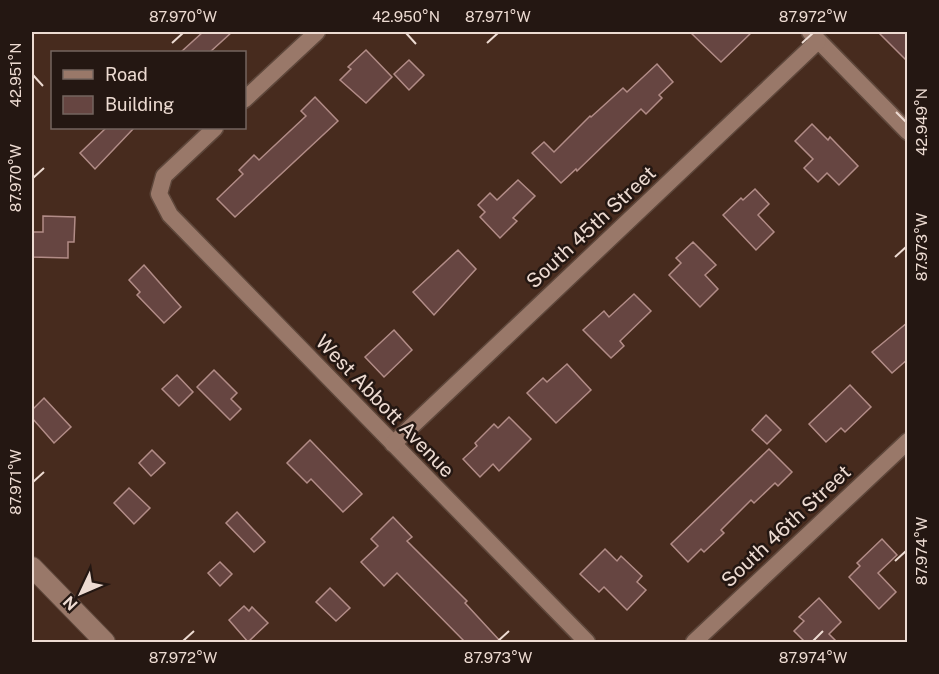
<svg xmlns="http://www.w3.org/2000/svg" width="939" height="674" font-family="'Public Sans',sans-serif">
	<rect width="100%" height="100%" fill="#472b1e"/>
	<g fill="#664541" stroke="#b28c87" stroke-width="1.5">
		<polygon points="203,32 232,32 210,52 181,52"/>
		<polygon points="690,32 752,32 721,62"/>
		<polygon points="878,32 908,32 908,62"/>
		<polygon points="366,50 392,77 366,103 340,80 351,69 348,67"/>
		<polygon points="409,60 424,75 409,90 394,74"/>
		<polygon points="657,64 673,82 659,95 662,98 646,114 641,109 577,171 576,169 561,183 532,153 544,142 554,152 590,116 591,117 623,88 627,92"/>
		<polygon points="315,97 338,121 235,217 217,199 243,174 239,170 254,155 259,160 306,116 301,111"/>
		<polygon points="812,124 828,140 830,137 858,166 839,185 827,173 818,182 804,168 813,159 795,141"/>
		<polygon points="106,128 134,128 95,169 80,153"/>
		<polygon points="518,180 535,196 513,218 517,221 500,238 480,217 485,212 478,205 490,193 497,200"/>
		<polygon points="755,189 769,204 758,215 774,232 756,250 723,215 741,198 743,200"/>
		<polygon points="43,216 75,217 74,242 68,242 68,258 32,257 32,232 43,232"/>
		<polygon points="693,242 716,265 705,275 718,289 700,307 669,275 681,263 676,258"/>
		<polygon points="458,250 476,269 434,315 413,292"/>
		<polygon points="144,265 181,307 164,323 137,295 140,292 129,280"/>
		<polygon points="634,294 651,311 620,341 624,346 611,358 583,330 604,311 609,317"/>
		<polygon points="908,322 908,359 892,373 872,352"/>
		<polygon points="394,330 412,350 384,377 365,357"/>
		<polygon points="567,364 591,390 556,423 527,393 543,378 547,382"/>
		<polygon points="214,370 237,393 231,399 241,409 230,420 197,387"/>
		<polygon points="177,375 193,392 179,406 162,389"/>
		<polygon points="850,385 871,407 845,432 841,428 826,442 809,424"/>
		<polygon points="44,398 71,427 54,443 32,418 32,410"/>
		<polygon points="766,415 781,430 767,444 752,430"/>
		<polygon points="509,417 531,439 499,471 493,464 480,477 463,459 477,446 475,443 494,424 498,428"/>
		<polygon points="310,440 362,494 343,512 311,479 307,483 287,463"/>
		<polygon points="769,449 792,472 778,486 775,483 754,503 751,500 721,530 724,533 704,552 701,549 688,562 671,544"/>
		<polygon points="152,450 165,463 151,476 139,463"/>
		<polygon points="129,488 150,508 134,524 114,503"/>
		<polygon points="237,512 265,542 254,552 226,523"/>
		<polygon points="393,517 412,537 407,541 467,601 465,603 501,642 465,642 397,573 384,586 361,562 378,546 371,539"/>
		<polygon points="882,539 897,555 878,573 896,592 879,609 849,577 860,566 857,563"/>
		<polygon points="605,549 617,561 621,556 642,576 637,582 646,590 627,610 604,587 599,592 580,574"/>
		<polygon points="220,562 232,574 220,586 208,573"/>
		<polygon points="330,588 350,608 336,621 316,602"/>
		<polygon points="819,598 841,622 829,634 837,642 805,642 794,631 804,621 799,617"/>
		<polygon points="244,606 249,611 252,607 268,623 248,642 229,620"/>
	</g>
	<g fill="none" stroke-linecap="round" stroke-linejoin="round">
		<g stroke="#5e473b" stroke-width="19">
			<g id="minor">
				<polyline points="810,32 908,132"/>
				<polyline points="244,100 317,32"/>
				<polyline points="215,128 164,176 159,194 170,215 587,642"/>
				<polyline points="393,444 818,41"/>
				<polyline points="694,642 908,441"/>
			</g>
		</g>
		<g stroke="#5e473b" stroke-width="22">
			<polyline id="tertiary" points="32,567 105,642"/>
		</g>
		<use href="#minor" stroke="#997869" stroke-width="16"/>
		<use href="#tertiary" stroke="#997869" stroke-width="20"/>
	</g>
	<path fill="none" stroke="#eddbd2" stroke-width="2" d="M406,33l10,11M172,43l11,-10M487,43l11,-10M802,43l11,-10M33,75l10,11M896,112l10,10M33,178l11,-10M895,257l11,-10M33,482l11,-10M895,561l11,-10M183,641l11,-10M498,641l11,-10M813,641l10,-10"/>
	<g text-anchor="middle" stroke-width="5" stroke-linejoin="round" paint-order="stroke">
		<g font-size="20" fill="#eddbd2" stroke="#241712">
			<text transform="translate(591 227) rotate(-43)" y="7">South 45th Street</text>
			<text transform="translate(385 406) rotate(46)" y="7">West Abbott Avenue</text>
			<text transform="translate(786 526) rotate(-43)" y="7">South 46th Street</text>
		</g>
	</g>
	<rect width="939" height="674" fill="none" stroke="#241712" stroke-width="66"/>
	<rect x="51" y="51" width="195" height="78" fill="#241712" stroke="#74655f" stroke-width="1.5"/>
	<rect x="63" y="70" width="30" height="9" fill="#997869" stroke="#74655f" stroke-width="1.5"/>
	<text x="105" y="81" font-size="18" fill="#eddbd2">Road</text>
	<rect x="63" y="96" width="30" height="18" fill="#664541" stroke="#74655f" stroke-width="1.5"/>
	<text x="105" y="111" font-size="18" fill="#eddbd2">Building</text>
	<g transform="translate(81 593) rotate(226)" stroke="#241712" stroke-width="4.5" paint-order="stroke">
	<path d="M0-4.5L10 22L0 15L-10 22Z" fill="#eddbd2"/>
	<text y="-9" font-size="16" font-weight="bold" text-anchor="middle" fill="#eddbd2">N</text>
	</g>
	<rect x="33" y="33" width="873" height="608" fill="none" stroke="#eddbd2" stroke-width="2"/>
	<g font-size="15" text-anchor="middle" fill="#eddbd2">
		<text x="183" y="22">87.970°W</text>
		<text x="406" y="22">42.950°N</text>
		<text x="498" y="22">87.971°W</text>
		<text x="813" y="22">87.972°W</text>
		<text transform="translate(16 75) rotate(-90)" y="5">42.951°N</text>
		<text transform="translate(922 122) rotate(-90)" y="5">42.949°N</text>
		<text transform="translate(16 178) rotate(-90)" y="5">87.970°W</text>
		<text transform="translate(922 247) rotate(-90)" y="5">87.973°W</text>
		<text transform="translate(16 482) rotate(-90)" y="5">87.971°W</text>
		<text transform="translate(922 551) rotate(-90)" y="5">87.974°W</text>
		<text x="183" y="663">87.972°W</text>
		<text x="498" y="663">87.973°W</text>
		<text x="813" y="663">87.974°W</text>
	</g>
</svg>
